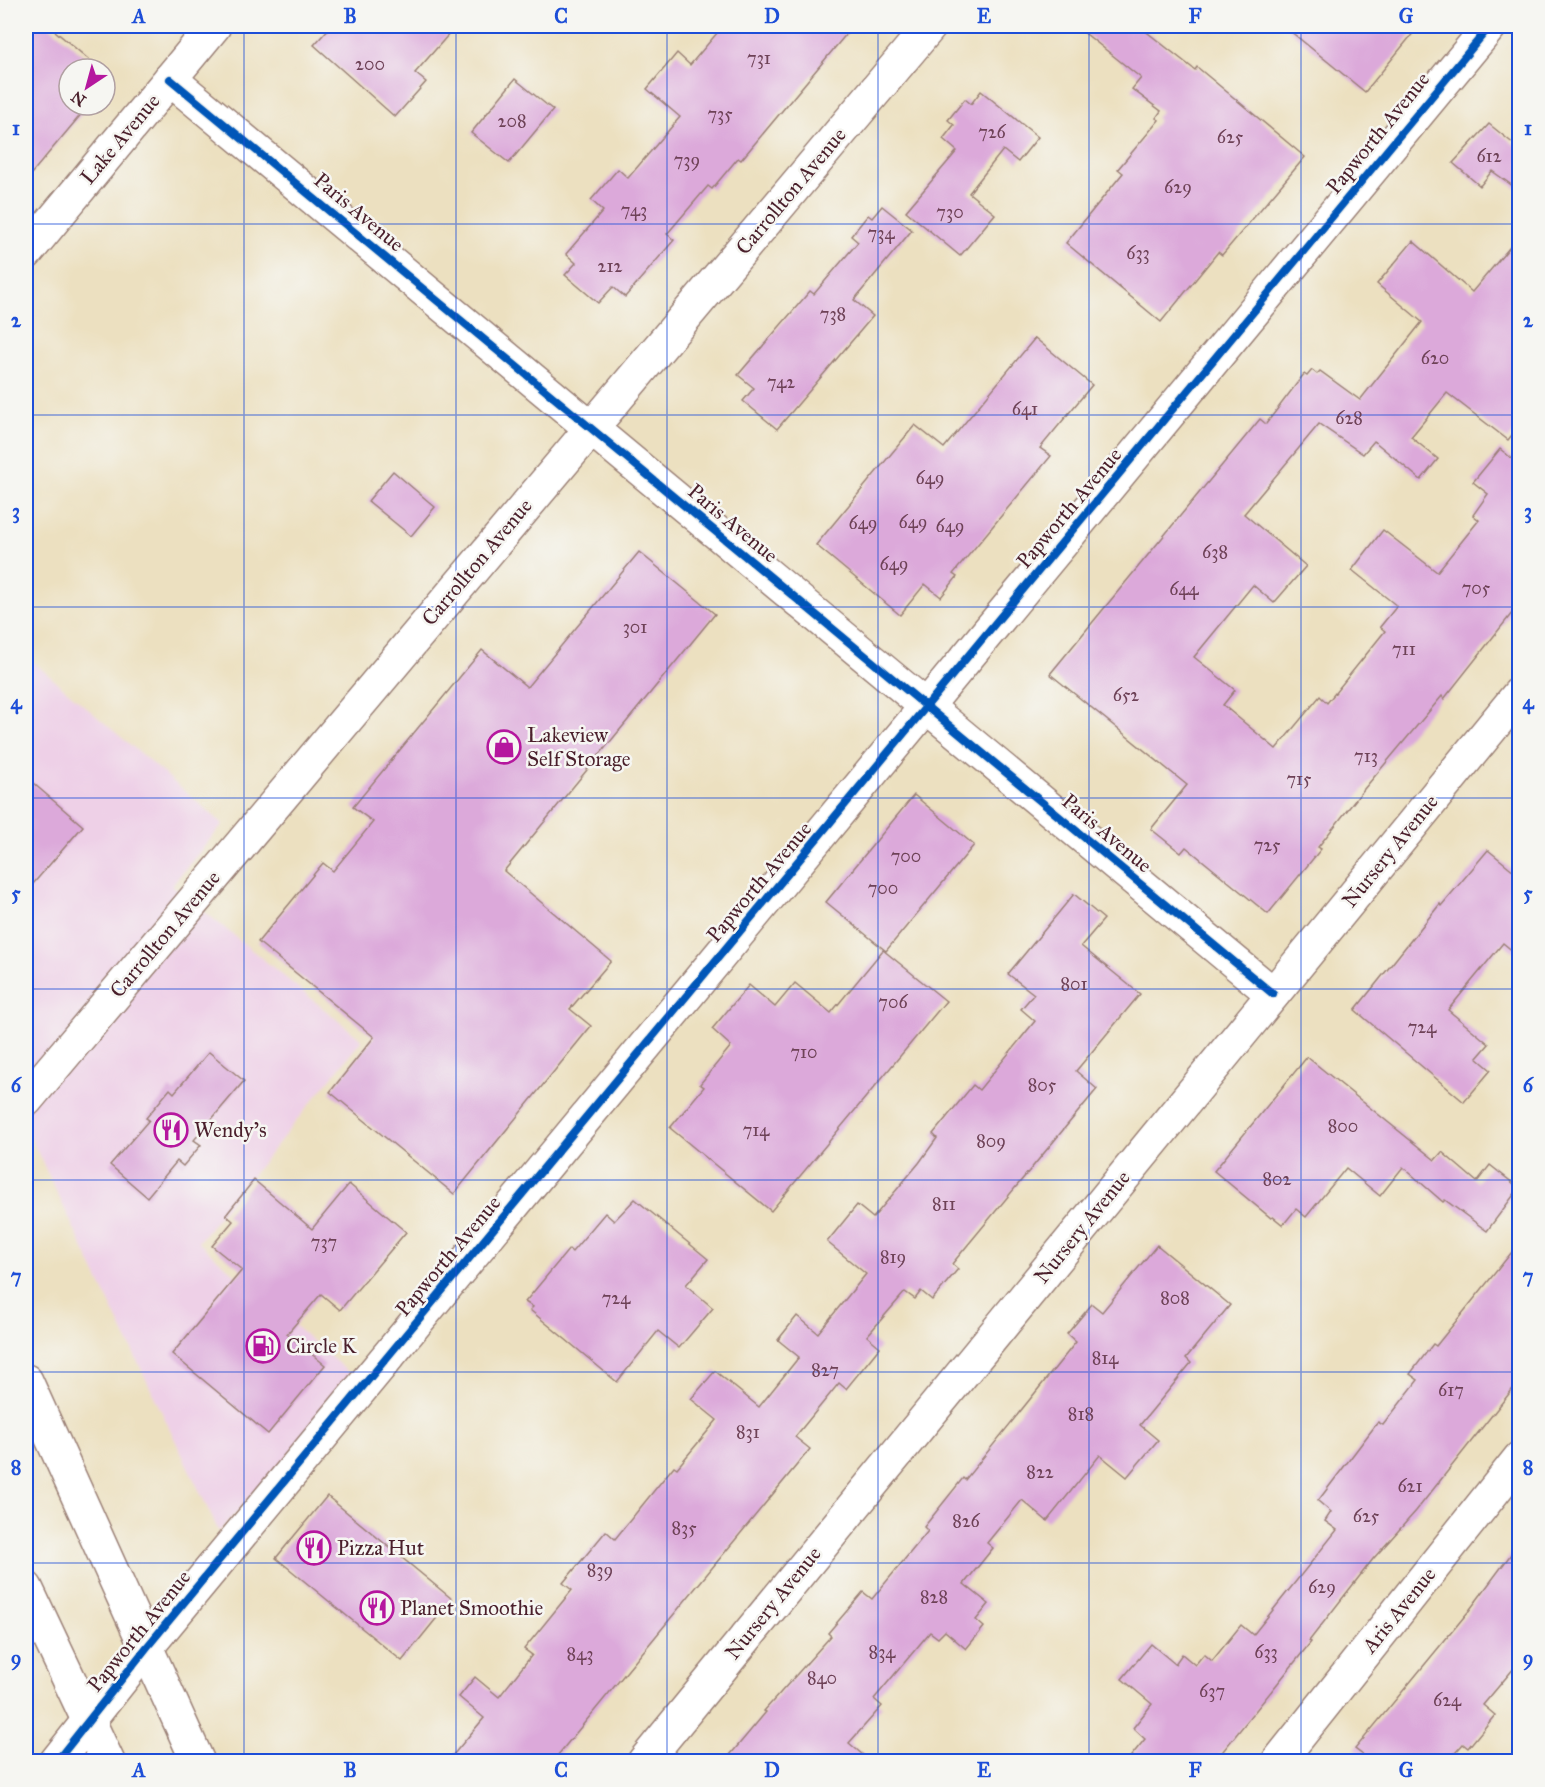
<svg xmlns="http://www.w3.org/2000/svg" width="1545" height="1787" font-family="'IM FELL Great Primer',serif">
	<rect width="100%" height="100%" fill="#f6f6f2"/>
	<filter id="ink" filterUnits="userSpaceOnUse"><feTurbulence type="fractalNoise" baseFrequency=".0167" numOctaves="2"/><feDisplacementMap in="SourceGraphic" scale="12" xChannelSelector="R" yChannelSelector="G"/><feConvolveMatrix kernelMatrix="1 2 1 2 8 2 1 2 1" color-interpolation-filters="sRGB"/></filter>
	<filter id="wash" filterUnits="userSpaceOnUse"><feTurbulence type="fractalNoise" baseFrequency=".008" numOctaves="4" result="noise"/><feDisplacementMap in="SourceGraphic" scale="24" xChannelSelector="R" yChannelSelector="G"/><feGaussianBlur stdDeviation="1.35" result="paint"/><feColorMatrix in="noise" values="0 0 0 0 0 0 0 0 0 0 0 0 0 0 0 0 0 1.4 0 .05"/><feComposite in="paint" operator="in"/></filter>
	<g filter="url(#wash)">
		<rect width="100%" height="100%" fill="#ece0c0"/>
		<polygon fill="#eed0e7" points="26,656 223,824 172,885 362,1040 198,1242 356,1379 219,1532 26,1128"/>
		<g id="blocks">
			<g fill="#dca9da">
				<polygon points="26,26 49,26 100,69 69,69 69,105 89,105 26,180"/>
				<polygon points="331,26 456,26 415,73 426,82 395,117 314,45"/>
				<polygon points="723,26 853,26 741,160 738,158 712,189 708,186 667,234 674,240 625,297 613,287 598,303 565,275 576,263 566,254 603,211 591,200 618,169 628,178 680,117 647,89 677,53 690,65"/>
				<polygon points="1076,26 1139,26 1195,70 1197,67 1305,157 1222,255 1218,252 1161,322 1066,243 1123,173 1118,169 1159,120 1156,118 1161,111 1132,89 1141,78"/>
				<polygon points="1284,26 1419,26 1365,92"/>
				<polygon points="515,79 553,110 509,163 471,133"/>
				<polygon points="981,91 1038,137 1018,162 1003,150 969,193 995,214 960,256 906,211 957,151 943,139 954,125 948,120 965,99 971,104"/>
				<polygon points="1489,124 1520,149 1520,191 1492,171 1480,186 1453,163"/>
				<polygon points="882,206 912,230 854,300 873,316 777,429 743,401 754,388 738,375 810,291 814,294 858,242 851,236 868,215 872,218"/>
				<polygon points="1520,235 1520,425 1508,440 1447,393 1411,437 1438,459 1421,480 1374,441 1363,454 1319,424 1244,514 1306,566 1274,603 1253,585 1194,657 1235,690 1223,705 1276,749 1320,696 1327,703 1385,631 1380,627 1397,606 1352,570 1383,530 1437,572 1479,520 1473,515 1488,494 1473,482 1500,449 1520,465 1520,603 1444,699 1442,696 1364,789 1318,847 1321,849 1268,914 1186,847 1181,853 1151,829 1187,785 1050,674 1260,419 1266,424 1304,374 1307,376 1312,370 1317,374 1320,371 1360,400 1422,322 1377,284 1413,241 1472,292"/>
				<polygon points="1035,338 1092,385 1040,448 1051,456 953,574 957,577 941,597 925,584 900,615 816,545 915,425 944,448"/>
				<polygon points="393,471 435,507 411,536 368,501"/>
				<polygon points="639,552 715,614 504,871 611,961 570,1009 591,1026 454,1194 330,1092 374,1037 258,942 323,863 333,871 373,822 353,807 482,650 527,687"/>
				<polygon points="26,777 83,826 26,892"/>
				<polygon points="914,795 974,845 886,951 826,902"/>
				<polygon points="1488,850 1520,876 1520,957 1503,943 1448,1010 1489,1044 1477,1058 1491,1070 1464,1102 1355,1010 1440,904 1441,906"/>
				<polygon points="1074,894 1104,919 1081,946 1140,994 1076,1071 1097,1089 952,1264 958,1269 932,1300 921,1291 915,1299 905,1292 867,1336 880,1347 846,1389 839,1383 795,1437 810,1449 553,1761 448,1761 484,1718 459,1697 475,1677 499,1697 532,1655 524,1649 572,1590 563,1583 606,1531 615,1539 674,1466 677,1468 717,1420 691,1399 715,1371 759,1407 799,1357 778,1340 797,1316 818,1333 866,1274 827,1242 857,1205 873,1218 919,1163 937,1138 933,1134 973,1085 979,1090 1035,1021 1021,1009 1034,994 1008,974"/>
				<polygon points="883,950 946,1001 771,1211 670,1128 704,1087 700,1084 731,1046 712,1029 749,985 775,1007 795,983 831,1013"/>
				<polygon points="209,1052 244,1081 194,1140 201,1145 183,1166 177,1161 147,1197 110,1165 149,1120 146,1118 170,1089 174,1093"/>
				<polygon points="1307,1057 1435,1160 1442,1152 1477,1182 1490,1165 1519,1188 1487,1231 1445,1200 1443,1202 1403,1167 1380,1196 1346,1168 1306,1217 1296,1209 1283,1225 1273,1217 1271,1218 1214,1171"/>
				<polygon points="254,1180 312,1229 349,1184 406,1232 340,1310 321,1294 287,1334 325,1365 268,1434 172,1354 242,1270 212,1246 233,1221 226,1215"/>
				<polygon points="635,1199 708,1259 686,1285 713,1308 679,1348 658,1331 617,1382 530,1310 533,1307 525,1302 569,1249 572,1252 605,1213 614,1221"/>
				<polygon points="1520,1242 1520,1380 1416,1511 1373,1559 1309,1641 1311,1642 1215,1761 1127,1761 1145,1739 1133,1728 1152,1704 1122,1679 1151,1644 1175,1664 1182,1654 1195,1665 1204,1654 1212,1661 1241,1625 1253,1635 1337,1530 1325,1521 1331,1512 1318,1501 1378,1422 1383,1425 1418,1380 1410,1374 1433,1344 1436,1346"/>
				<polygon points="1157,1245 1230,1305 1186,1358 1191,1363 1140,1425 1158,1440 1127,1477 1100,1455 1047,1521 1022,1500 987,1543 993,1548 964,1584 989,1604 976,1620 984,1627 966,1649 945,1631 938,1638 930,1632 874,1699 882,1706 849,1743 870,1761 725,1761 766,1712 764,1711 831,1636 828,1633 863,1592 872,1599 928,1531 924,1527 963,1478 965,1480 1076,1342 1067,1334 1092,1304 1102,1312"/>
				<polygon points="327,1496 452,1599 402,1661 276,1558"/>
				<polygon points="1520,1542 1520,1661 1483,1705 1495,1715 1468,1748 1463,1744 1448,1761 1371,1761 1355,1749 1468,1612"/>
			</g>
		</g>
	</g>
	<g filter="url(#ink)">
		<use href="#blocks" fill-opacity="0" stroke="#9b8076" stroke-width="1.5"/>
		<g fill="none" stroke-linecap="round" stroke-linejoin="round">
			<g stroke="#9b8076" stroke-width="36">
				<g id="minor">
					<polyline points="170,79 1273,994"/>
					<polyline points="26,253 214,26"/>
					<polyline points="26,1100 930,26"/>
					<polyline points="56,1762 147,1647 1490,26"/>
					<polyline points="644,1762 1520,693"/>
					<polyline points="1278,1762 1520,1458"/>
				</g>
			</g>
			<g stroke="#9b8076" stroke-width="36">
				<g id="primary">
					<polyline points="26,1381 198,1762"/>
					<polyline points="26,1588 108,1762"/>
				</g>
			</g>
			<use href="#minor" stroke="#fff" stroke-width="33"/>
			<use href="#primary" stroke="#fff" stroke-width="33"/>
			<g stroke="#f6f6f2" stroke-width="11">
				<g id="cycleway">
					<polyline points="170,79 1273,994"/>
					<polyline points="56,1762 147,1647 1490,26"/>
				</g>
			</g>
			<use href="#cycleway" stroke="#0057b8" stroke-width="8"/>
		</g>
	</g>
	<path fill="none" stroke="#1d4ed8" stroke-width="1.5" stroke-opacity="0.55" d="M244,26v1736M456,26v1736M667,26v1736M878,26v1736M1089,26v1736M1301,26v1736M26,224h1494M26,415h1494M26,607h1494M26,798h1494M26,989h1494M26,1180h1494M26,1372h1494M26,1563h1494"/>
	<defs>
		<g id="shop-ring" transform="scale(1.725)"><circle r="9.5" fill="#f6f6f2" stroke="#b5179e" stroke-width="1.5"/><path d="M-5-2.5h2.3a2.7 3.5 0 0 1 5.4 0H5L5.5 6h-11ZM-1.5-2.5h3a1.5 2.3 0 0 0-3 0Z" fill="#b5179e"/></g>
		<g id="restaurant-ring" transform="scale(1.725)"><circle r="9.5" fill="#f6f6f2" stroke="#b5179e" stroke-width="1.5"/><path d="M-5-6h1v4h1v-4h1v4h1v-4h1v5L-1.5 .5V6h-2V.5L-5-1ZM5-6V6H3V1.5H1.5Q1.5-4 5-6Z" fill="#b5179e"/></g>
		<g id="fuel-ring" transform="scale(1.725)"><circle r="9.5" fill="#f6f6f2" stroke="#b5179e" stroke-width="1.5"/><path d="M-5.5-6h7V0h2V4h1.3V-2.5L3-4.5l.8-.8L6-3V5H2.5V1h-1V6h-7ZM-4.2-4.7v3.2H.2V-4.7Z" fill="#b5179e"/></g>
	</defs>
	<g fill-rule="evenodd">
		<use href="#shop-ring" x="504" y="747"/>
		<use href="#restaurant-ring" x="171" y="1130"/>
		<use href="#fuel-ring" x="263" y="1346"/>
		<use href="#restaurant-ring" x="314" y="1548"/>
		<use href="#restaurant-ring" x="377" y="1608"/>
	</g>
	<g text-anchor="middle" stroke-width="5" stroke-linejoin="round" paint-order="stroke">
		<g font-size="18" fill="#6e4257">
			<text x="759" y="64">731</text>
			<text x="370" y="70">200</text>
			<text x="720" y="120">735</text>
			<text x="512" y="127">208</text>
			<text x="992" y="138">726</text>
			<text x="1230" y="143">625</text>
			<text x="1489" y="162">612</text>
			<text x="687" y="166">739</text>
			<text x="1178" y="193">629</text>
			<text x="634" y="216">743</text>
			<text x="950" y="218">730</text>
			<text x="881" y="239">734</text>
			<text x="1138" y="259">633</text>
			<text x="610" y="272">212</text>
			<text x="833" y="320">738</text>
			<text x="1435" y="364">620</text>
			<text x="781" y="388">742</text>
			<text x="1025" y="415">641</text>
			<text x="1349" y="424">628</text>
			<text x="930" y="484">649</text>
			<text x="913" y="528">649</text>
			<text x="863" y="529">649</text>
			<text x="950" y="532">649</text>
			<text x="1215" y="558">638</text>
			<text x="894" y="570">649</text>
			<text x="1476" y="594">705</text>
			<text x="1184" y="595">644</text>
			<text x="635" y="633">301</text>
			<text x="1404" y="655">711</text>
			<text x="1126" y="701">652</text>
			<text x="1366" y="762">713</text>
			<text x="1299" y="785">715</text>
			<text x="1267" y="851">725</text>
			<text x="906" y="862">700</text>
			<text x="883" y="894">700</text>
			<text x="1074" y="990">801</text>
			<text x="893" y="1008">706</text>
			<text x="1422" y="1033">724</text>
			<text x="804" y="1058">710</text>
			<text x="1042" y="1091">805</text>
			<text x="1343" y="1132">800</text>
			<text x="756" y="1136">714</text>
			<text x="991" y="1147">809</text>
			<text x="1277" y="1185">802</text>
			<text x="944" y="1210">811</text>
			<text x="324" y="1248">737</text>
			<text x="893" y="1263">819</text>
			<text x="616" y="1304">724</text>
			<text x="1175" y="1304">808</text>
			<text x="1105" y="1364">814</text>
			<text x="825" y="1376">827</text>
			<text x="1451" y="1396">617</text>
			<text x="1081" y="1420">818</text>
			<text x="748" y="1438">831</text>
			<text x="1040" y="1478">822</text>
			<text x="1410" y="1492">621</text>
			<text x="1366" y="1522">625</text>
			<text x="966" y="1527">826</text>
			<text x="684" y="1534">835</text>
			<text x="600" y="1576">839</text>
			<text x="1322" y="1593">629</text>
			<text x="934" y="1603">828</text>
			<text x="882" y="1658">834</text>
			<text x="1266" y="1658">633</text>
			<text x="580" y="1660">843</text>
			<text x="822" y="1684">840</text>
			<text x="1212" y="1697">637</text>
			<text x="1447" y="1706">624</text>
		</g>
		<g font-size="21" fill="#4a1f2b" stroke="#f6f6f2">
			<text transform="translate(1378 133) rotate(-51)" y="7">Papworth Avenue</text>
			<text transform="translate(120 139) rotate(-50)" y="7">Lake Avenue</text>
			<text transform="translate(791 191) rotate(-50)" y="7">Carrollton Avenue</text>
			<text transform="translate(359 212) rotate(40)" y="7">Paris Avenue</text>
			<text transform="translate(1069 508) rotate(-50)" y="7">Papworth Avenue</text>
			<text transform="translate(733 523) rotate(40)" y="7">Paris Avenue</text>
			<text transform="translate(477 562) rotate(-50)" y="7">Carrollton Avenue</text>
			<text transform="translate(1107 833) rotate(40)" y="7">Paris Avenue</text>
			<text transform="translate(1390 851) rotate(-51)" y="7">Nursery Avenue</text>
			<text transform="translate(759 882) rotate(-50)" y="7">Papworth Avenue</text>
			<text transform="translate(165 934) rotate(-50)" y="7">Carrollton Avenue</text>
			<text transform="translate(1082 1227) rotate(-51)" y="7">Nursery Avenue</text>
			<text transform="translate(448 1256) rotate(-50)" y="7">Papworth Avenue</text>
			<text transform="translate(773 1603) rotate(-51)" y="7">Nursery Avenue</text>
			<text transform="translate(1399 1610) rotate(-51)" y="7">Aris Avenue</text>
			<text transform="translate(139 1631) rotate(-51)" y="7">Papworth Avenue</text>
		</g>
		<g font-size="21" fill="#4a1f2b" stroke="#f6f6f2" text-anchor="start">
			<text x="527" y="742">Lakeview<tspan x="527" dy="24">Self Storage</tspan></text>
			<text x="194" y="1137">Wendy's</text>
			<text x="286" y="1353">Circle K</text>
			<text x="337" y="1555">Pizza Hut</text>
			<text x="400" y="1615">Planet Smoothie</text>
		</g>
	</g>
	<rect width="1545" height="1787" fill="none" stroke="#f6f6f2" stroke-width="66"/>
	<g transform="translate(87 87) rotate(216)"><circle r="28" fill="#f6f6f2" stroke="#b1a0a2" stroke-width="1.5"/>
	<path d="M0-4.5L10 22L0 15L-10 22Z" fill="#b5179e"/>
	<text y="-9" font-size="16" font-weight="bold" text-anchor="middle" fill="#4a1f2b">N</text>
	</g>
	<rect x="33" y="33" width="1479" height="1721" fill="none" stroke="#1d4ed8" stroke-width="2"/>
	<g font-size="20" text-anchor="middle" font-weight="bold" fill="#1d4ed8">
		<text x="139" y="23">A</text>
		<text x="350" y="23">B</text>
		<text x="561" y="23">C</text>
		<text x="772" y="23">D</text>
		<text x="984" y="23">E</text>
		<text x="1195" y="23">F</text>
		<text x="1406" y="23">G</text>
		<text x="16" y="135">1</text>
		<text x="1528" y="135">1</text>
		<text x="16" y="327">2</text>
		<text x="1528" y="327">2</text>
		<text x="16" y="518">3</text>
		<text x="1528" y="518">3</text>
		<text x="16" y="709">4</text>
		<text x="1528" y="709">4</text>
		<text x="16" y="900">5</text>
		<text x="1528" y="900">5</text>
		<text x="16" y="1092">6</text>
		<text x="1528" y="1092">6</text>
		<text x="16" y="1283">7</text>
		<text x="1528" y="1283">7</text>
		<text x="16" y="1474">8</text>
		<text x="1528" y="1474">8</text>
		<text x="16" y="1665">9</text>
		<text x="1528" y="1665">9</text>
		<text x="139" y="1777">A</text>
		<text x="350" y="1777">B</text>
		<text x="561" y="1777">C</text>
		<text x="772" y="1777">D</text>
		<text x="984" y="1777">E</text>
		<text x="1195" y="1777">F</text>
		<text x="1406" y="1777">G</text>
	</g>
</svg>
